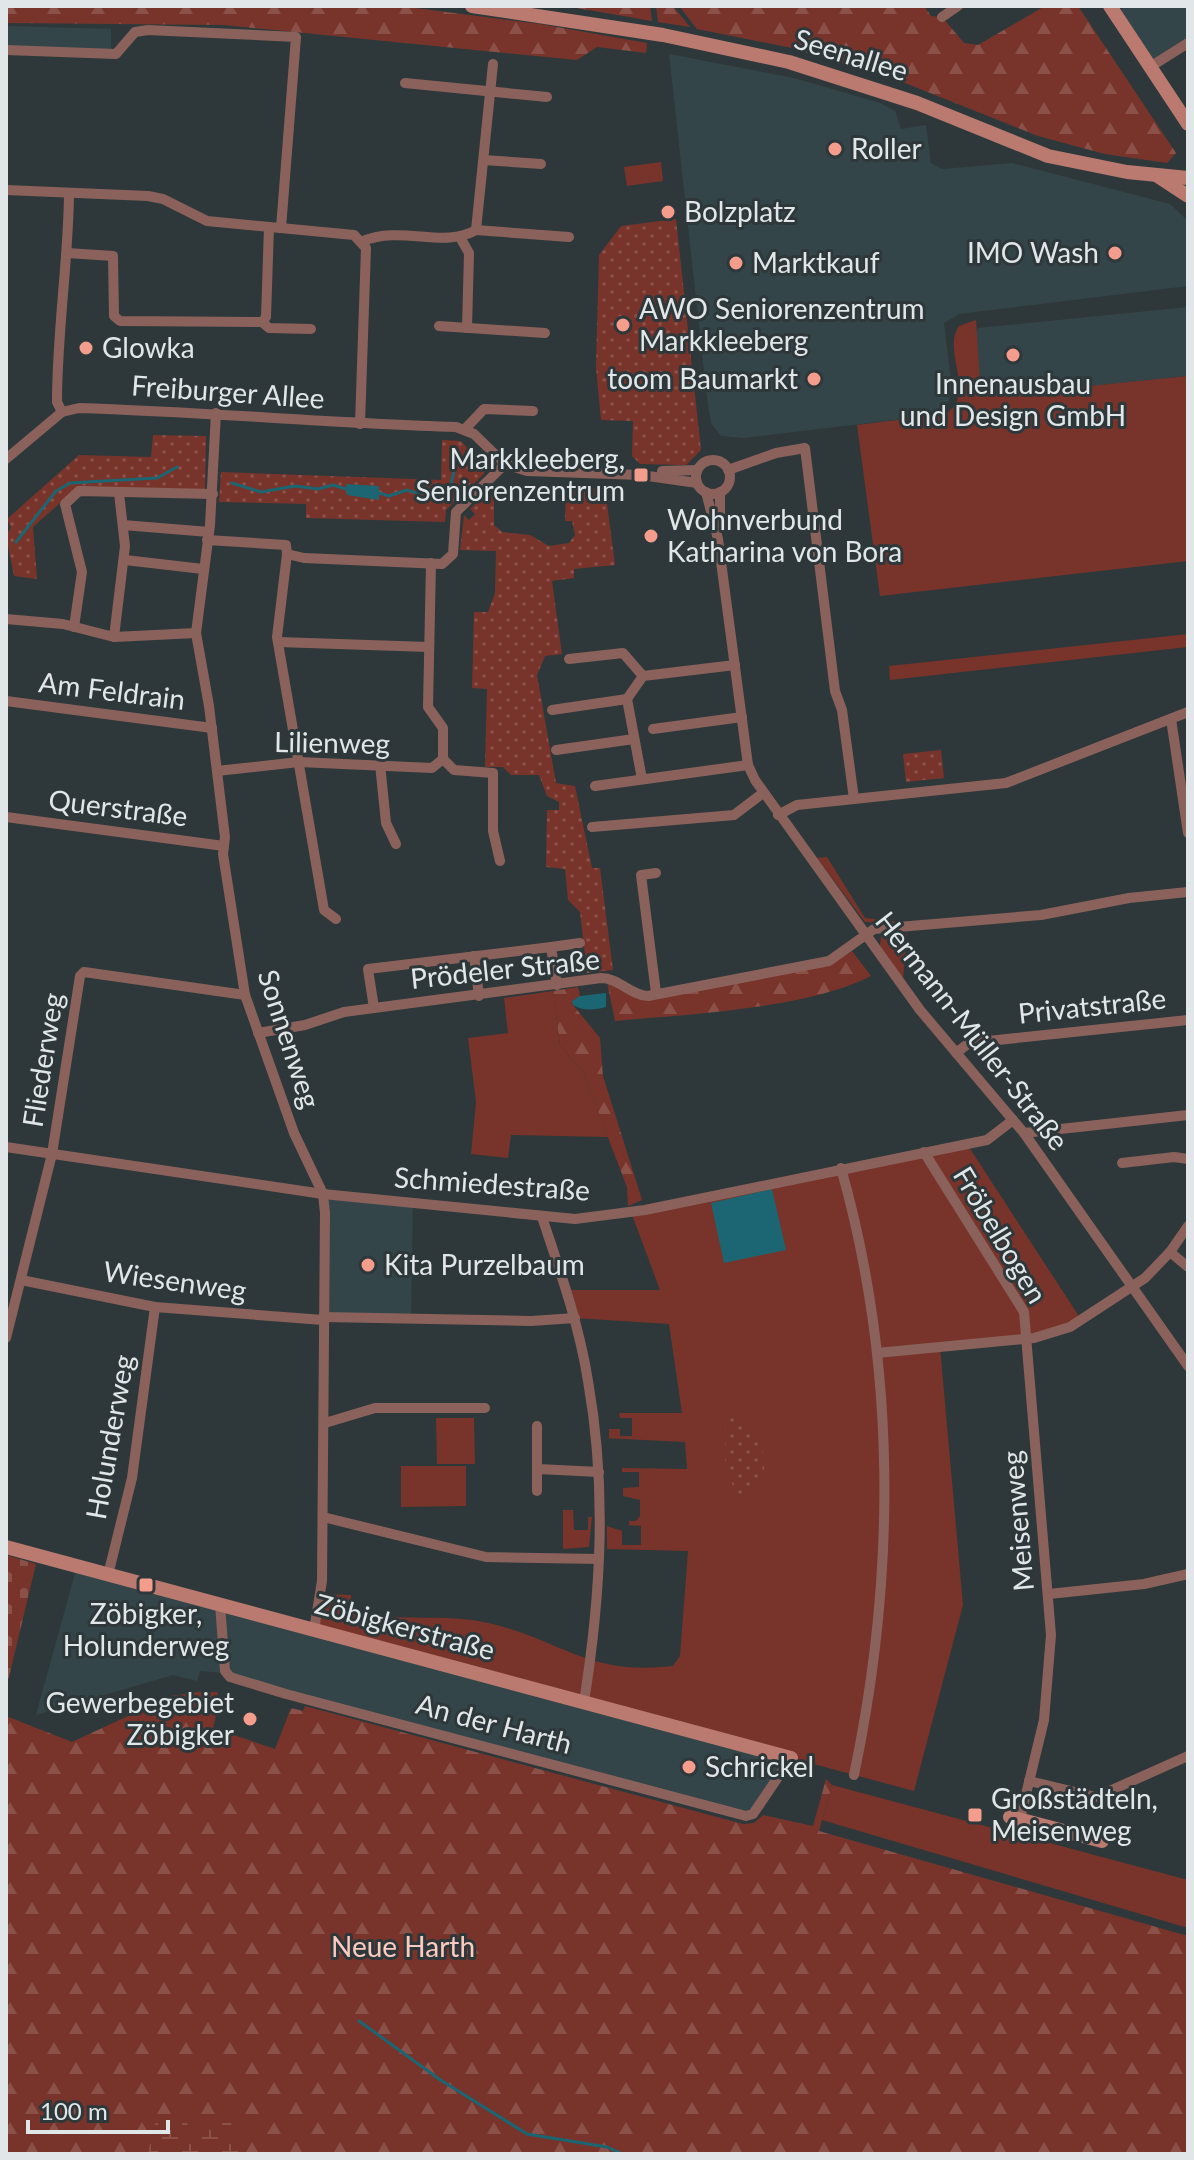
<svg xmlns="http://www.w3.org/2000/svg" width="1194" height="2160" font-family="Lato,sans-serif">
	<defs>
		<pattern id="forest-firs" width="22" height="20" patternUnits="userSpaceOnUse" patternTransform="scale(2)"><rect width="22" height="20" fill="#78342a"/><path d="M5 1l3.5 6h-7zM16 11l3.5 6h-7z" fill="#8b5149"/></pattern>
		<pattern id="wetland-marsh" width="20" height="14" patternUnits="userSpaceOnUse" patternTransform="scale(2)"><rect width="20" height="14" fill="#78342a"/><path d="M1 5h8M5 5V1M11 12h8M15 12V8" fill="none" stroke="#8b5149"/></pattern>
		<pattern id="cemetery-stones" width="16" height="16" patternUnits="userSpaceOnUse" patternTransform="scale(2)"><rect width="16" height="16" fill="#78342a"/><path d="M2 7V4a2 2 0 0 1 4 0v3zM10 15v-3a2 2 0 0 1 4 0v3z" fill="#8b5149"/></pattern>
		<pattern id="park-dots" width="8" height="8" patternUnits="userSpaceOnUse" patternTransform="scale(2)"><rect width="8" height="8" fill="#78342a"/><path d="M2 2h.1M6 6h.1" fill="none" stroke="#8b5149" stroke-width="1.8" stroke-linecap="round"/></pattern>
	</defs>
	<rect width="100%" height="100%" fill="#2e383a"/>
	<g fill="#344549">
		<polygon points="1127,6 1188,6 1188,43 1150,67 1114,13"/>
		<polygon points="6,26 111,29 111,54 6,50"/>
		<polygon points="669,54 794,78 880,103 895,111 901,129 926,125 931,163 942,169 1012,163 1170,204 1188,221 1188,286 959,314 944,323 952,389 945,414 744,438 721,436 711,423 707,398"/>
		<polygon points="1188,307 1188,376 981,397 975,335 978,328"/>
		<polygon points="323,1194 413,1203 411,1318 323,1317"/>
		<polygon points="77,1566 791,1758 746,1816 226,1673 200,1671 197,1681 173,1675 36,1715"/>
	</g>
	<g fill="#78342a">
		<polygon points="661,162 663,181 627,186 624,167"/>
		<path d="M976,320l5,77 207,-21v185l-308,35 -23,-171 88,-11c33,-20 -4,-62 14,-88z"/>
		<polygon points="1188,634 1188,647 890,680 889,666"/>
		<polygon points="827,857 865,918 909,923 865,922 817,858"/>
		<polygon points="885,934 907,934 903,979 880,946 881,937"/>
		<polygon points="553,991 560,1045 583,1072 608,1137 511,1135 508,1158 471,1154 476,1102 468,1038 508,1033 504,998"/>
		<path d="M967,1144l115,177 -48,17 -94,9 23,258 -49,186 -600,-161 6,-36 31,1 1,18c46,9 94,0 136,10 75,17 98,53 185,43l7,-10 8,-105 -81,-2v-23l15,5v14h19v-19l-12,-1v-4h7l4,-5v-16l-17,-4v-8l16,-1v-15h-17v-4l65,1 -2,-27 -81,-4h5v-9h11v7h12v-18h-12l-1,-5h63l-13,-89 -94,-6 -8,-28h93l-29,-78z"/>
		<polygon points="436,1418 474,1418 475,1464 437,1464"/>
		<polygon points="401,1466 466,1466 466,1506 401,1507"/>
		<polygon points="563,1510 573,1510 574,1530 588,1530 588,1517 592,1517 589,1547 563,1549"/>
		<polygon points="832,1785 1188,1880 1188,1928 822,1820"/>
	</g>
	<g fill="url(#forest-firs)">
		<polygon points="6,6 400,6 540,24 647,43 646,53 597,47 577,60 223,25 6,23"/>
		<polygon points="565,6 650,6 652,21"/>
		<polygon points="656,6 673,6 690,27 658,22"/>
		<polygon points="679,6 924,6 931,16 942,17 964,43 978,45 1045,6 1078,6 1176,153 1167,163 1105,154 1038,136 900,81 792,48 697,29"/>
		<path d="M852,951l19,25c-65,33 -182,38 -256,45l-8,-39 26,15 197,-32z"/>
		<polygon points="578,987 580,996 572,1001 573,1005 600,1038 603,1076 642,1200 628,1206 627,1187 583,1072 560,1045 553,991"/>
		<polygon points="197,1692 217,1692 220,1698 213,1728 275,1749 291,1708 303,1711 305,1706 743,1824 754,1823 763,1815 813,1826 826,1779 832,1785 819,1831 1188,1936 1188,2154 6,2154 6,1716 72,1742 171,1696"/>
	</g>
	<polygon fill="url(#wetland-marsh)" points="164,2115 196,2128 219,2119 240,2128 242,2147 236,2154 148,2154 154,2125"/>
	<polygon fill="url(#cemetery-stones)" points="6,1555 36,1564 6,1689"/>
	<g fill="url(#park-dots)">
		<polygon points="676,219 701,450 686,465 640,464 632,456 633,421 601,420 596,367 599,255 621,226"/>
		<polygon points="153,435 206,436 205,490 78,487 33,527 37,579 14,576 6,535 11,528 7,519 79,455 151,457"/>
		<polygon points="442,440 461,441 484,466 484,474 446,510 445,522 306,518 306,504 219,502 221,472 441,480"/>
		<polygon points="494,486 494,525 502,532 530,535 549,546 569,543 575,535 572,521 565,521 566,488 605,488 615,565 574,569 574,578 552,581 562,654 545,656 537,675 556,783 575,786 592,868 600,868 613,970 587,973 580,912 568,900 565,869 546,867 547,810 559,810 559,802 547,796 539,775 511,775 503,767 485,767 487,689 472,688 474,612 488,612 495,593 496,551 460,550 464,515 469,520 475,514 470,509"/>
		<polygon points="941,750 944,778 906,782 903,754"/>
		<path d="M726,1416l16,1c18,18 30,46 17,70l-22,12 -12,-39z"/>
	</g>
	<g fill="#1b6672">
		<polygon points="346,484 379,486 379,500 347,495"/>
		<path d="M606,993v14c-11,3 -23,4 -33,-2l-1,-4 8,-5z"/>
		<polygon points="772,1189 786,1250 724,1263 711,1203"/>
	</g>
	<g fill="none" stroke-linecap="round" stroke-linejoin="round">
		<g stroke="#1b6672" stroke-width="3">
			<polyline points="232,483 261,492 295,486 318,489 333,485 346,489"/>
			<path d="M379,493l10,3 18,-6c16,7 28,1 44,-6l4,-17"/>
			<polyline points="16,542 56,491 70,483 157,478 177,467"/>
			<polyline points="359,2021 439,2079 527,2134 607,2147 623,2154"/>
		</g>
		<g stroke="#8b625b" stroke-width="10">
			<polyline points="942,17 958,6"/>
			<polyline points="6,50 116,54 135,32 148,30 296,37 281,228"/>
			<polyline points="1150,67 1188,43"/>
			<polyline points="405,83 547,97"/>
			<polyline points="484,160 541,164"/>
			<polyline points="6,190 148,196 163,199 207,221 354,235 366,248 360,424"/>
			<polyline points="476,230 569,237"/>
			<polyline points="461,239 469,253 467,328"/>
			<path d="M363,241c39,-16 81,8 113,-11l17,-166"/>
			<polyline points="67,253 113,256 114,316 120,321 262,322 266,317 269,227"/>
			<polyline points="262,322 269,328 311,329"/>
			<polyline points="439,326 545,333"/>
			<path d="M62,412l-5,-10c0,-70 11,-137 12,-207"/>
			<polyline points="216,413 210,525 196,633 209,706 225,837 223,854 245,995 294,1133 323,1194 325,1213 322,1581 314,1630"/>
			<polyline points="465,429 484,409 533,411"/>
			<path d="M6,459l56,-47 17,-4c126,4 250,15 377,19l18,7 31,30 22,7 114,4 56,8"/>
			<circle cx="713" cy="477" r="17"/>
			<polyline points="728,470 776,453 805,448 835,691 842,710 854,799"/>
			<polyline points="662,471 697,470"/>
			<polyline points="706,492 718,539 748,765 755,780 920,1010 1024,1133 1188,1366"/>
			<polyline points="123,525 209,532"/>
			<polyline points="720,525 720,492"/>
			<polyline points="207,540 286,545 287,554 304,558 442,564 453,554 456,512 505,464"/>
			<polyline points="287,554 277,637 324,910 336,919"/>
			<polyline points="125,560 203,569"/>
			<polyline points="431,563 428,707 443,728 443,759"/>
			<polyline points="6,619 63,624 114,637 196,633"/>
			<polyline points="74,627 82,572 65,504 79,491 213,494"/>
			<polyline points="114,637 125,546 119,493"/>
			<polyline points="278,642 429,647"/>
			<polyline points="569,659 623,653 643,676 627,699 642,779"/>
			<polyline points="643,676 735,665"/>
			<polyline points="6,701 212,728"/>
			<polyline points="552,710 627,699"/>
			<polyline points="1171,719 1188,833"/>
			<polyline points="653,729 742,717"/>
			<polyline points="556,750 634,739"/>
			<polyline points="443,759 454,770 493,773 493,831 500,861"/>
			<polyline points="380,764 386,823 396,844"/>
			<polyline points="217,771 299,762 432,768 443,759"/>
			<polyline points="595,786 748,765"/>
			<polyline points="778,815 797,805 1006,783 1188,712"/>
			<polyline points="6,817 224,846"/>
			<polyline points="592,827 734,815 763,793"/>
			<polyline points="656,873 641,875 656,993"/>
			<polyline points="551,947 580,943"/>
			<polyline points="474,956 479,996"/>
			<polyline points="374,1008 368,969 551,947 557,985"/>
			<path d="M258,1033l47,-8 39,-13 257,-34c18,0 29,17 47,18l181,-35 45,-32 167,-14 88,-17 59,-6"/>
			<polyline points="956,1053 969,1043 1188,1020"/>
			<polyline points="1024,1133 1188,1115"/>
			<polyline points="6,1147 323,1194 575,1219 645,1210 987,1140 1013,1120"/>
			<polyline points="924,1152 1024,1312 1051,1635 1044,1720 1020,1819"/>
			<polyline points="1122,1163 1174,1157 1188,1159"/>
			<path d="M841,1168c56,198 55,407 13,607"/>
			<path d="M542,1217c18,54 37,107 46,164 19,107 13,214 -4,321"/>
			<polyline points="1170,1252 1188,1267"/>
			<polyline points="21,1280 155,1307 323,1320"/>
			<polyline points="323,1317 531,1321 575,1318"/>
			<polyline points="6,1338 52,1154 80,976 84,972 245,995"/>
			<polyline points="877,1353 1034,1338 1070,1327 1145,1278 1170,1252 1188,1226"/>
			<polyline points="325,1423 375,1408 485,1408"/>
			<polyline points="537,1426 537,1491"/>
			<polyline points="538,1469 599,1472"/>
			<polyline points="323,1517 486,1557 599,1559"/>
			<polyline points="108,1575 132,1478 155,1307"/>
			<polyline points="1049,1594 1144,1584 1188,1574"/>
			<polyline points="220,1604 225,1671 230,1677 286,1694 746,1816 753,1814 791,1758"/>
			<polyline points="1029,1781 1096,1797 1188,1756"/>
		</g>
		<g stroke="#ba7a6f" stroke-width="14">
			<polyline points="472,6 663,35 789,62 917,103 1048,156 1127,172 1188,178"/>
			<polyline points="1110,6 1188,124"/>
			<polyline points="1159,177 1188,196"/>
			<polyline points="6,1547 791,1758"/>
			<polyline points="1010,1817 1102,1841"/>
		</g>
	</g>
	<g fill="#f59d8d" stroke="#2e383a" stroke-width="3">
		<circle cx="835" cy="149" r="8"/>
		<circle cx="668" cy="212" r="8"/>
		<circle cx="1115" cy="253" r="8"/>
		<circle cx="736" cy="263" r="8"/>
		<circle cx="623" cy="325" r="8"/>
		<circle cx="86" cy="348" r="8"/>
		<circle cx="1013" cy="355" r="8"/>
		<circle cx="814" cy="379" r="8"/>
		<rect x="633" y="467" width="16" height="16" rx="4"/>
		<circle cx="651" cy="536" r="8"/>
		<circle cx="368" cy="1265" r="8"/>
		<rect x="138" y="1577" width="16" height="16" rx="4"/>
		<circle cx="250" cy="1719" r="8"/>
		<circle cx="689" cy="1767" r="8"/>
		<rect x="967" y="1807" width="16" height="16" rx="4"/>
	</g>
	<g text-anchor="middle" stroke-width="6" stroke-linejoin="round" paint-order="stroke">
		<g font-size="28" fill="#e1e7e8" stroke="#2e383a">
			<text transform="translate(851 55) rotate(17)" y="10">Seenallee</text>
			<text transform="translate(228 392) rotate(4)" y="10">Freiburger Allee</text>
			<text transform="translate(112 691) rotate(7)" y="10">Am Feldrain</text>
			<text transform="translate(332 743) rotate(1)" y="10">Lilienweg</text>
			<text transform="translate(118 808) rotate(7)" y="10">Querstraße</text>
			<text transform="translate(505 969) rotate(-6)" y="10">Prödeler Straße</text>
			<text transform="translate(1092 1006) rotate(-6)" y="10">Privatstraße</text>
			<text transform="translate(972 1031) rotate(52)" y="10">Hermann-Müller-Straße</text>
			<text transform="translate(289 1039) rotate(72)" y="10">Sonnenweg</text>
			<text transform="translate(43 1060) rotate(-81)" y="10">Fliederweg</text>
			<text transform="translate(492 1184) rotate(4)" y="10">Schmiedestraße</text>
			<text transform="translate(1000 1235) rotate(59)" y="10">Fröbelbogen</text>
			<text transform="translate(175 1281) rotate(8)" y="10">Wiesenweg</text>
			<text transform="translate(110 1437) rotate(-80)" y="10">Holunderweg</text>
			<text transform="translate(1018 1521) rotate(-95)" y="10">Meisenweg</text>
			<text transform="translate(405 1627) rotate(15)" y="10">Zöbigkerstraße</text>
			<text transform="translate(494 1724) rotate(15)" y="10">An der Harth</text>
		</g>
		<g font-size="28" fill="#e1e7e8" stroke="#2e383a" text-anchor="start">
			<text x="851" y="159">Roller</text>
			<text x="684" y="222">Bolzplatz</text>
			<text x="1099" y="263" text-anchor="end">IMO Wash</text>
			<text x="752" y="273">Marktkauf</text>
			<text x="639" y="319">AWO Seniorenzentrum<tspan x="639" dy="32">Markkleeberg</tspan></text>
			<text x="102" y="358">Glowka</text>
			<text x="798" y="389" text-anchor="end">toom Baumarkt</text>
			<text x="1013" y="394" text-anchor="middle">Innenausbau<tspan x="1013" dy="32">und Design GmbH</tspan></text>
			<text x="625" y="469" text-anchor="end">Markkleeberg,<tspan x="625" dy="32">Seniorenzentrum</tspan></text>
			<text x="667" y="530">Wohnverbund<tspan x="667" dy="32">Katharina von Bora</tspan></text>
			<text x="384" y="1275">Kita Purzelbaum</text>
			<text x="146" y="1624" text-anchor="middle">Zöbigker,<tspan x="146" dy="32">Holunderweg</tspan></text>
			<text x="234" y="1713" text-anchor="end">Gewerbegebiet<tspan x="234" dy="32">Zöbigker</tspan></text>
			<text x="705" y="1777">Schrickel</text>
			<text x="991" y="1809">Großstädteln,<tspan x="991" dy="32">Meisenweg</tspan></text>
		</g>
		<g font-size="28" fill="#fdcac0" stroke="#2e383a">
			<text x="403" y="1957">Neue Harth</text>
		</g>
	</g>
	<rect width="1194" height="2160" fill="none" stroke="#e1e7e8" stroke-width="16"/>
	<path d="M28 2120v12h140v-12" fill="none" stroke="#e1e7e8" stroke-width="4"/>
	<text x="40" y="2120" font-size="24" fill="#e1e7e8" stroke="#2e383a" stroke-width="6" paint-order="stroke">100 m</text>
</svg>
